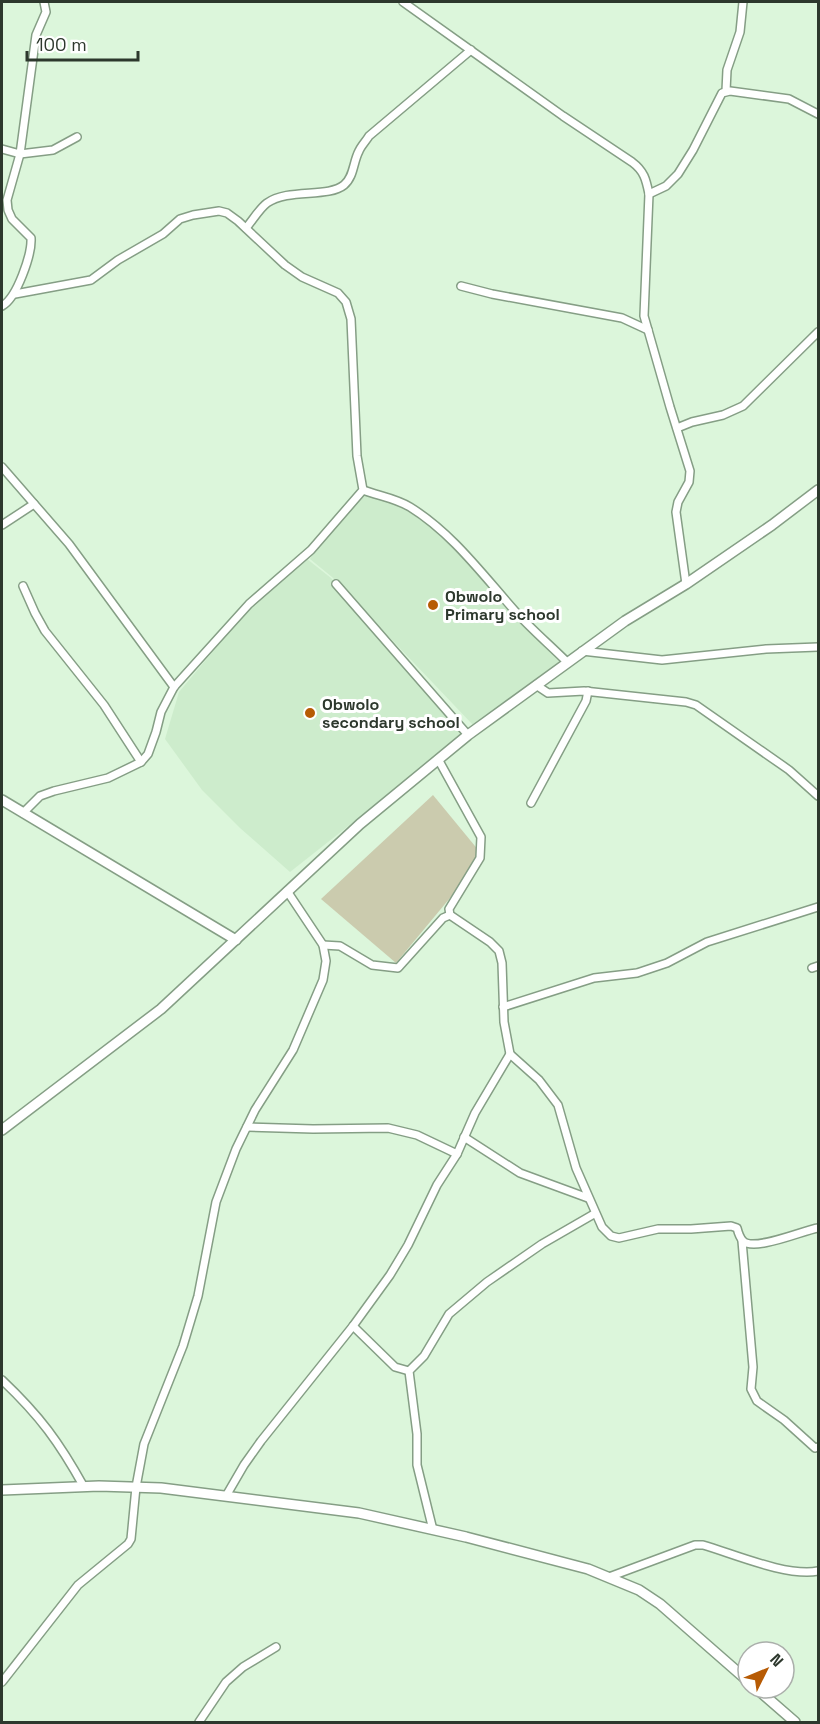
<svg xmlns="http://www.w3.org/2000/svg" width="820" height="1724" font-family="'Space Grotesk',sans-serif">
	<rect width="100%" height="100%" fill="#dcf6db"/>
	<g fill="#cdeccc">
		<polygon points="364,493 404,507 423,519 463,554 564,661 473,725 332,577 310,559 314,552"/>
		<polygon points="307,559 331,578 465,734 290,872 240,828 202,790 165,739 179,692 241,618"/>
	</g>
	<polygon fill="#cbcbae" points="433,795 484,857 396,963 321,899"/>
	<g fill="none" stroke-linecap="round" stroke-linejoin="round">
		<g stroke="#859e85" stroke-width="10">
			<g id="street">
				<path d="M403,2l160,114 69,46c12,9 14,17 17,32l-5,122 26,91 20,64 -1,11 -11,20 -2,10 10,72"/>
				<polyline points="726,91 727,70 740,32 743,2"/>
				<polyline points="2,149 20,154 53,150 77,137"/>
				<polyline points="649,194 666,186 678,174 693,150 722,93 730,91 789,99 818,114"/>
				<path d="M246,228c7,-8 13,-19 21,-25 21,-15 61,-5 77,-18 10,-8 9,-23 15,-34 2,-5 7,-10 10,-15l102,-86"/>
				<polyline points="461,286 492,294 622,318 648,330"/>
				<polyline points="15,294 91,280 118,260 163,234 180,219 193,215 219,211 227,213 238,221 285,265 302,277 338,293 346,302 351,319 357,456 363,490 311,550 249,604 174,687 161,712 156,732 148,754 141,762 108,778 54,791 40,796 23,813"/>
				<path d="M2,306c15,-8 30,-52 29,-68l-19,-19 -4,-9 -1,-10 13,-46 16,-119 10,-23 -2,-10"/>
				<polyline points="677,428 692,422 723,415 743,406 818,332"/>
				<polyline points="2,467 69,544 174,687"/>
				<path d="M363,490c16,6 32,8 47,17 42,26 72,67 105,104 16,18 35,34 52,51"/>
				<polyline points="2,525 34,504"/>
				<polyline points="336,584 468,735"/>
				<polyline points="23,586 35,613 45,631 104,705 141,762"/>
				<polyline points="582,651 662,660 766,649 818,647"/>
				<polyline points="536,685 548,693 584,691 686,702 696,705 789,770 818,796"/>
				<path d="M438,759l43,78 -1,21 -31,51 1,6 40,27 9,9 3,12 2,59 6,32 29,26 19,25 18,63 26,59 9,9 8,2 39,-9h33l40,-3 6,2c1,4 3,10 6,13 11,11 61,-11 75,-13"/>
				<polyline points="531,803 586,701 588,691"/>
				<polyline points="323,945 340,946 372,965 398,968 443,918 450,915"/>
				<polyline points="812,968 818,966"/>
				<polyline points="503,1007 594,978 637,973 667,963 707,942 818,907"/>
				<polyline points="247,1127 313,1129 388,1128 417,1135 457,1154"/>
				<polyline points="464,1137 520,1173 588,1198"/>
				<polyline points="742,1241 753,1367 751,1389 757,1401 784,1420 815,1448 818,1447"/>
				<polyline points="353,1326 395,1367 409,1371"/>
				<path d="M2,1380c38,36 57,62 82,107"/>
				<polyline points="226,1496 244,1465 261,1441 353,1326 390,1275 408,1245 437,1185 457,1154 475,1113 510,1054"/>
				<polyline points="433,1530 417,1465 417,1434 409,1371 424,1356 449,1314 487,1282 542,1244 594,1214"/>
				<path d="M609,1577l86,-32h8c31,9 84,32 115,26"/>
				<polyline points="2,1682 78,1585 128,1544 131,1539 136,1487 144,1444 183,1346 198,1296 216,1202 236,1149 255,1110 293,1050 323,980 326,961 323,945 287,891"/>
				<polyline points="199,1722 226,1682 243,1667 276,1647"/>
			</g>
		</g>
		<g stroke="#859e85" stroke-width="12">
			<g id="secondary">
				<polyline points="2,800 236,940"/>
				<polyline points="2,1130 161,1009 360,824 468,735 625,621 686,584 772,525 818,490"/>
				<polyline points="2,1490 99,1486 161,1488 359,1513 466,1537 588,1569 639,1590 660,1604 748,1681"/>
				<polyline points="756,1688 795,1722"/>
			</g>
		</g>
		<use href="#street" stroke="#fff" stroke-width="7"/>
		<use href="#secondary" stroke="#fff" stroke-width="9"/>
	</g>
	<g fill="#b75b04" stroke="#fff" stroke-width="2">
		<circle cx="433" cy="605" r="6"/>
		<circle cx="310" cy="713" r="6"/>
	</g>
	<g text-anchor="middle" stroke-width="6" stroke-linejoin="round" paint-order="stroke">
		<g font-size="16" font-weight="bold" fill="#2d382d" stroke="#fff" text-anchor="start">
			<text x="445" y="602">Obwolo<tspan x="445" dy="18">Primary school</tspan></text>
			<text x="322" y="710">Obwolo<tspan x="322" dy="18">secondary school</tspan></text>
		</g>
	</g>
	<rect width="820" height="1724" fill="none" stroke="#2d382d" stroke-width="6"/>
	<g transform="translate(766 1670) rotate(47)"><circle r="28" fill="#ffffff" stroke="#abafab" stroke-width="1.5"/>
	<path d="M0-4.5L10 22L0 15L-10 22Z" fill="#b75b04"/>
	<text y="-9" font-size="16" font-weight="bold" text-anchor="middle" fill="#2d382d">N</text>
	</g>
	<path d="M27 51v9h111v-9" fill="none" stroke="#2d382d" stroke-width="3"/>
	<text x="36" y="51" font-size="18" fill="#2d382d" stroke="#ffffff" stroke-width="4.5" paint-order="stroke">100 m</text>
</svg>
